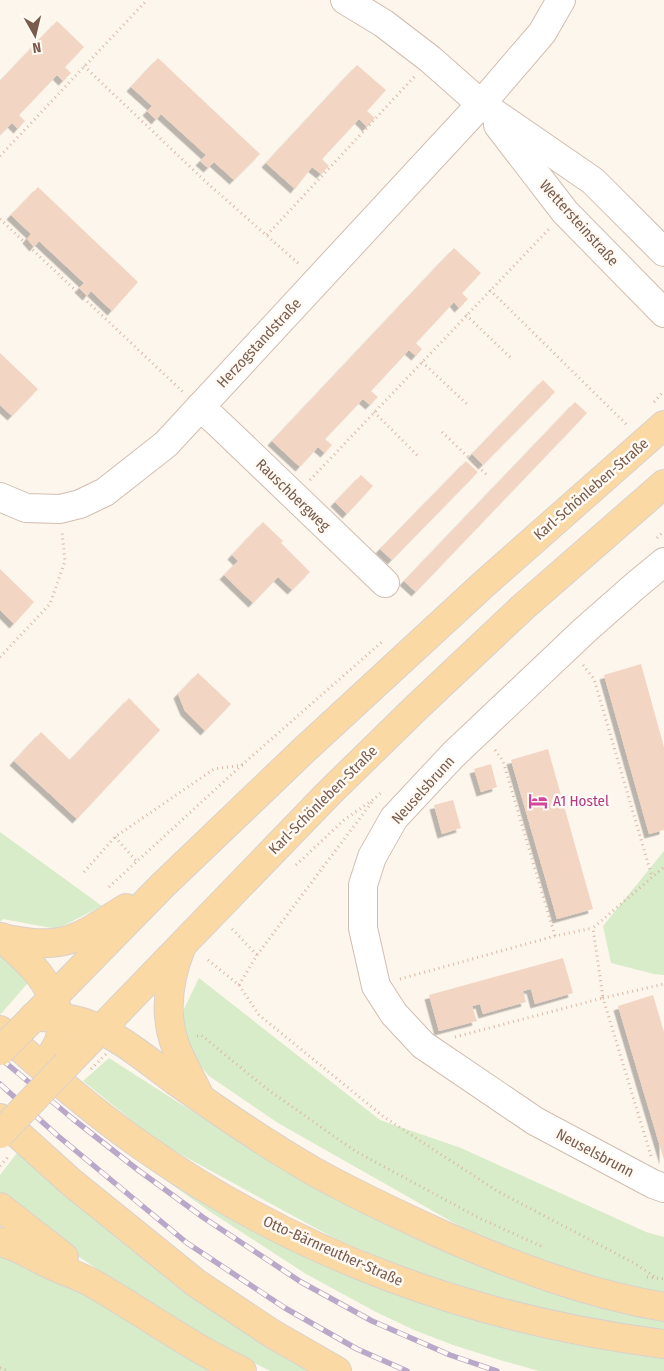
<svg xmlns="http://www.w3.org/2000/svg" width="664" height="1371" font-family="'Fira Sans Condensed',sans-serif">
	<defs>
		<filter id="shadow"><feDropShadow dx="-4.5" dy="4.5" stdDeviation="0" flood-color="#0004"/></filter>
	</defs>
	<rect width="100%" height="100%" fill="#fdf6ec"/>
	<g fill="#d8ecc9">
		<polygon points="0,832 102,906 57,929 3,919 0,922"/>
		<polygon points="664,851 664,975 654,974 611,963 603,926"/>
		<polygon points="0,948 33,977 0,1015"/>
		<polygon points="199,978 380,1120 461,1148 646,1232 664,1237 664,1297 605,1285 477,1236 278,1123 209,1076 185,1048 182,1013"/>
		<polygon points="109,1058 276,1165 664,1316 664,1331 577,1318 465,1290 410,1271 330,1236 160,1143 83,1081"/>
		<polygon points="17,1153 171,1280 313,1371 270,1371 188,1329 67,1249 11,1205 0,1191 0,1175"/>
		<polygon points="143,1164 262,1235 343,1273 459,1315 572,1344 664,1358 664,1371 539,1371 500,1360 453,1345 414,1330 376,1312 306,1274 209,1211"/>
		<polygon points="0,1250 19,1256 191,1358 217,1371 0,1371"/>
	</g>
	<g fill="#f3d5c3" filter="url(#shadow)">
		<polygon points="57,21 84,47 65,67 71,73 63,81 57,75 19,115 25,121 18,129 12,123 0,135 0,81"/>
		<polygon points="158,58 260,154 234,180 214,162 208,168 200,161 206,155 161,114 156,120 147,111 152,106 131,87"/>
		<polygon points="357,65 386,90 367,111 375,118 367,127 359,119 322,159 329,166 321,174 312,167 295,189 266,163"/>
		<polygon points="38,187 138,282 112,311 91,291 87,296 79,288 84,283 39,241 34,247 27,239 31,234 11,215"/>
		<polygon points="454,248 481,273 462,293 468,299 459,308 454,302 416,343 422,349 416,356 409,350 371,391 378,397 370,405 363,399 325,439 332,445 325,453 318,447 300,467 272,441"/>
		<polygon points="0,353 38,389 12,416 0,405"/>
		<polygon points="543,380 555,392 483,465 472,454"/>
		<polygon points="575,402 587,413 416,592 404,581"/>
		<polygon points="466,461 478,472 392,560 380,549"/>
		<polygon points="361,475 373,486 347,514 335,502"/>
		<polygon points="263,522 283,541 281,543 310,572 292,590 278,577 253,603 224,575 238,561 232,555"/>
		<polygon points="0,569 34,602 14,624 0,610"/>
		<polygon points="641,664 664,747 664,830 649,834 604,675"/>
		<polygon points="198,673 231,704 205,731 185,711 178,694"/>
		<polygon points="129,698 160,730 77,819 14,761 41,732 70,760"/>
		<polygon points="548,749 593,909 557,919 511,760"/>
		<polygon points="491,764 497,787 481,792 474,769"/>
		<polygon points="453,800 461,828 442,834 434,805"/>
		<polygon points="563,958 573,993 535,1004 531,989 523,991 526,1002 483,1014 480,1004 472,1006 477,1021 439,1031 429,995"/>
		<polygon points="653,995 664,1032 664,1160 618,1006"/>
	</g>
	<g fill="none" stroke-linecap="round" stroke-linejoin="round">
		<g stroke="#d1beb0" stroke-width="30">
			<g id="minor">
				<polyline points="345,0 383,23 430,59 481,104 593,181 664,252"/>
				<polyline points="498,125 565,212 664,313"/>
				<polyline points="200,407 217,422 385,583"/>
				<polyline points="0,497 26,508 60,509 80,504 105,492 166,444 481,104 542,33 561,0"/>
				<polyline points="664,562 635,586 585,630 453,755 394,818 372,857 363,885 363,928 376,986 394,1014 423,1045 535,1121 653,1184 664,1188"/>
			</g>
		</g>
		<g stroke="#dad1cd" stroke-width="30">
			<g id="major">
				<path d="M1,937c27,25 45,38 57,74 5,14 4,29 -5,41"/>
				<path d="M2,938c20,4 42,8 62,3 22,-5 42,-21 62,-33"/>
				<path d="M181,948c-13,33 -18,68 -4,102 6,15 15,30 22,45"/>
				<path d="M33,1017c18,0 35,0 52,6 35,13 63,38 92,59 44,31 89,62 136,89 43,24 88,45 132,65 71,31 143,58 219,71"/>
				<polyline points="24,1027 163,885 303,751 484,584 664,425"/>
				<path d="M0,1030c47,42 94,83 146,119 154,108 333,172 518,195"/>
				<polyline points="67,1064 329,793 417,707 522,608 664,484"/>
				<polyline points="0,1118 71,1182 196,1283 271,1333 337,1371"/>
				<polyline points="0,1207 64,1257"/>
				<path d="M0,1242c18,4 32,14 49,22 14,7 31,12 45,20 50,29 96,63 148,87"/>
			</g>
		</g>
		<g stroke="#d9b8a5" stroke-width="3" stroke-dasharray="1 4" stroke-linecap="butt">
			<polyline points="84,66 206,182 299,264"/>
			<polyline points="0,156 147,0"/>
			<polyline points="0,219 183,392"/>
			<polyline points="267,235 415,76"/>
			<polyline points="490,290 627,425"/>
			<polyline points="466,315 511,358"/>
			<polyline points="422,362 468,405"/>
			<polyline points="654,402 664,391"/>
			<polyline points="374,412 419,457"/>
			<polyline points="442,432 488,476"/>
			<polyline points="310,480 549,229"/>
			<polyline points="657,538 664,531"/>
			<polyline points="0,657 50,604 65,561 62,532"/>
			<polyline points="583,665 594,679 652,877"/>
			<polyline points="495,750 503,761 555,936"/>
			<polyline points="115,837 137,862"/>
			<polyline points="296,865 344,820 374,799 383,791"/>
			<polyline points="84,872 115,837 214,769 243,765"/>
			<polyline points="109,887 243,764 383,641"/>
			<polyline points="232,929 257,955"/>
			<polyline points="208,960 239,985 259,1015 384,1117 497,1191 634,1263 655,1277"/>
			<polyline points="400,979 555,936 593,928"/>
			<polyline points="239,985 257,955 372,802"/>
			<polyline points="197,1036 201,1035 267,1089 355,1151 479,1218 541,1246"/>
			<polyline points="455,1037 603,998 593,928 664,867"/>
			<polyline points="651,1156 603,998 664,984"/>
			<polyline points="647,1277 664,1279"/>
			<polyline points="0,1368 9,1371"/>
		</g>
		<use href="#minor" stroke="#fff" stroke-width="28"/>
		<use href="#major" stroke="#fbd9a5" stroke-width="28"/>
		<g stroke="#b9a8c9" stroke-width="5.5">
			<g id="rail">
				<polyline points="0,1058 73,1119 138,1170 204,1218 301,1282 372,1321 450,1355 497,1371"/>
				<polyline points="0,1084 58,1136 187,1243 285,1308 357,1349 407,1371"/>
			</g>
		</g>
		<use href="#rail" stroke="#fffaf3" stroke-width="4" stroke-dasharray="11" stroke-linecap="butt"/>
		<g stroke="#dad1cd" stroke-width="30" stroke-linecap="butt">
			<g id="major-bridge">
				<polyline points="0,1051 24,1027"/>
				<polyline points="0,1134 67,1064"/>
			</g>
		</g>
		<g stroke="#d9b8a5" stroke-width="3" stroke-dasharray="1 4" stroke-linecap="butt">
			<polyline points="91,1069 108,1052"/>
			<polyline points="0,1166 8,1157"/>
		</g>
		<use href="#major-bridge" stroke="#fbd9a5" stroke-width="28"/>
	</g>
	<defs>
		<g id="hotel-bare" transform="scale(1.5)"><path d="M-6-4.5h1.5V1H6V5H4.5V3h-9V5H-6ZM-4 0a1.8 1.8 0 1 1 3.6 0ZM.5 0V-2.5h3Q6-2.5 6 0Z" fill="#d1479c" stroke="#fffaf3" stroke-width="2.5" paint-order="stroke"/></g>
	</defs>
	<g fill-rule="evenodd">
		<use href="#hotel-bare" x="538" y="801"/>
	</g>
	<g text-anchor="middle" stroke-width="5" stroke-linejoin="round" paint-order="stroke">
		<g font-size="15" fill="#7a5c4d" stroke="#fffaf3">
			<text transform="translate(579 223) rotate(48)" y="5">Wettersteinstraße</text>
			<text transform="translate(259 343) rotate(-47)" y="5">Herzogstandstraße</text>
			<text transform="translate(591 489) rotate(-41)" y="5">Karl-Schönleben-Straße</text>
			<text transform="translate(293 495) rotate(44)" y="5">Rauschbergweg</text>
			<text transform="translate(423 790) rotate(-48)" y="5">Neuselsbrunn</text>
			<text transform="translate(323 800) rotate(-45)" y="5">Karl-Schönleben-Straße</text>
			<text transform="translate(595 1153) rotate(28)" y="5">Neuselsbrunn</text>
			<text transform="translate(333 1251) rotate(24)" y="5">Otto-Bärnreuther-Straße</text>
		</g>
		<g font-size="15" fill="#b23c85" stroke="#fffaf3" text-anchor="start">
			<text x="553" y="806">A1 Hostel</text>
		</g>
	</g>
	<g transform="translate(35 35) rotate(172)" stroke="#fffaf3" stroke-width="4" paint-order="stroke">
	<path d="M0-4L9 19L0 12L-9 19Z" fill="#7a5c4d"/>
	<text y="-8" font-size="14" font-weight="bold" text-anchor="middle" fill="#7a5c4d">N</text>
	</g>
</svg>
